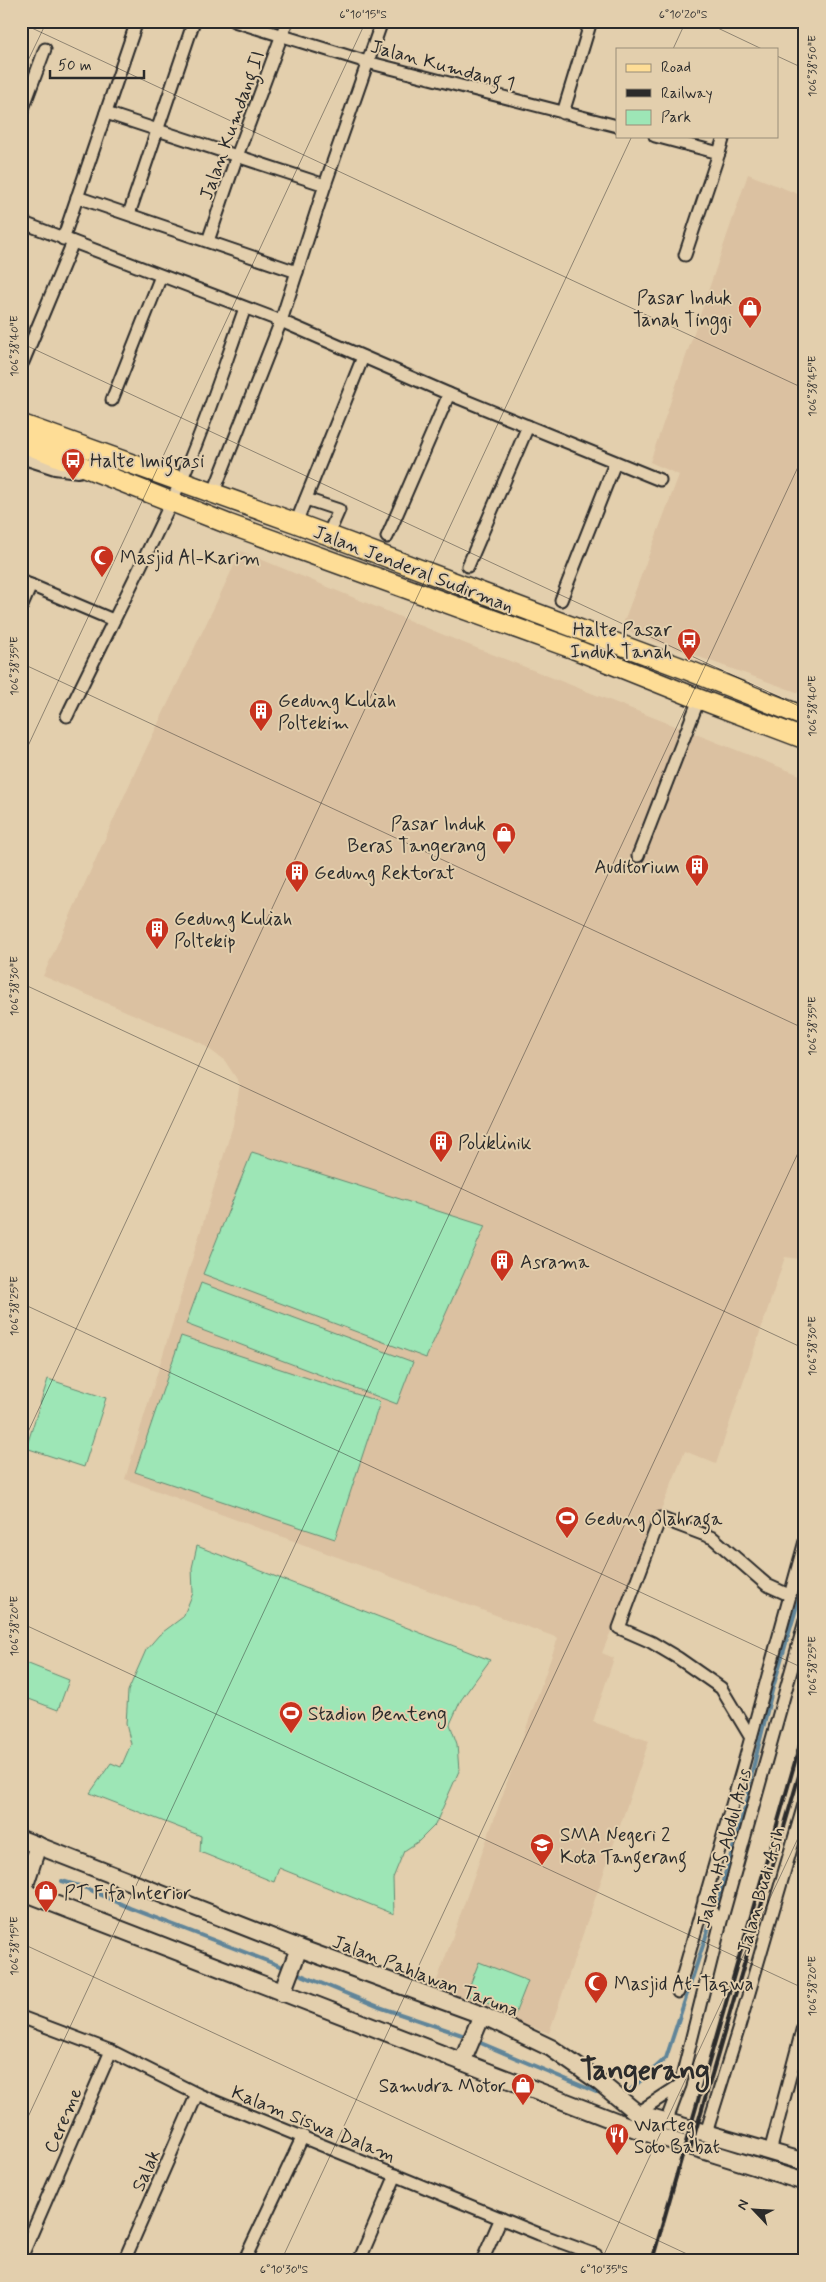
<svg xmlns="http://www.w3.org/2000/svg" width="826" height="2282" font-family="Mynerve,sans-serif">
	<rect width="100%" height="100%" fill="#e3cfad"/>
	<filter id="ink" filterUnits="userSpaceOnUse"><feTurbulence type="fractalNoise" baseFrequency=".02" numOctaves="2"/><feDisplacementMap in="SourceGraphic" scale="10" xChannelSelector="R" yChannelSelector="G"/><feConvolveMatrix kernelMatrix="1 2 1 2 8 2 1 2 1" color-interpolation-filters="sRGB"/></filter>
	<g filter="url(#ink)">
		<g fill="#dbc1a1">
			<polygon points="748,174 805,197 805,695 621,629 679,475 650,462"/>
			<polygon points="241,551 456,640 805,777 805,1260 785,1257 716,1464 685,1451 602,1653 614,1658 593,1722 649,1741 549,2033 433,1992 558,1638 125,1479 233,1125 240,1084 225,1061 201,1043 43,976 136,770"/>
		</g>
		<g fill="#9de6b6" stroke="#648870">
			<polygon points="252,1152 485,1226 426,1358 203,1274"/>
			<polygon points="201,1283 413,1362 397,1404 186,1324"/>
			<polygon points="181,1336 380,1402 335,1539 135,1472"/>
			<polygon points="48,1379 106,1398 84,1467 26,1448"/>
			<polygon points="197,1546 490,1660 461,1700 450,1724 457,1744 459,1771 435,1825 419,1841 404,1851 393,1878 394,1914 279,1868 274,1882 200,1852 201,1836 90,1793 111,1763 121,1767 131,1744 126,1724 128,1691 146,1650 159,1635 183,1617 193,1593 192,1568"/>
			<polygon points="21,1661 69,1680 58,1710 21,1696"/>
			<polygon points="479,1962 528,1981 515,2014 466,1995"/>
		</g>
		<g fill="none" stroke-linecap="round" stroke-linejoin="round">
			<g stroke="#608599" stroke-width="4">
				<polyline points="62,1881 86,1888 130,1908 288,1969"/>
				<polyline points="714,1911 748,1798 749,1785 772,1691 805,1578"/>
				<polyline points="294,1972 379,2007 468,2037"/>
				<polyline points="476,2041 596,2092 602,2092"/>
				<polyline points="619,2091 629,2091 666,2058 712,1918"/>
			</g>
			<g stroke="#2b2b2b" stroke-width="15">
				<g id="street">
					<polyline points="234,21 367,62 617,126"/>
					<polyline points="106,113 325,185"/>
					<polyline points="563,113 591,21"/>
					<polyline points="21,114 45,49"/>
					<polyline points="655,136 719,153 724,136"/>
					<polyline points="77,197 297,272"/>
					<polyline points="129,214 194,21"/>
					<polyline points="21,222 281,321 449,394 660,480"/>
					<polyline points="63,239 137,21"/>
					<polyline points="208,241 237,156 287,21"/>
					<polyline points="685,255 719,153"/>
					<polyline points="23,362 73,242"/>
					<polyline points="112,400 161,276"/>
					<polyline points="213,494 281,321 325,185 382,21"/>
					<polyline points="306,499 339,510 328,535"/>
					<polyline points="296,523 363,357"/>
					<polyline points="387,537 449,394"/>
					<polyline points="468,566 528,426"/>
					<polyline points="21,581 113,620"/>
					<polyline points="561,600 615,463"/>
					<polyline points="21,608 31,585"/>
					<path d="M67,716c37,-77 77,-154 113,-233 25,-56 44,-117 65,-175"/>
					<polyline points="638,856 699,699"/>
					<polyline points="751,1738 721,1688 678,1658 651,1642 619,1628 660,1518 713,1538 767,1585 789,1595"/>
					<polyline points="704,1899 720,1925"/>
					<polyline points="678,1992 742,1770 805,1541"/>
					<polyline points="21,2017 111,2051 197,2094 539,2234 596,2255"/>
					<polyline points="637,2113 680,2085"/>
					<polyline points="666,2122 680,2085 720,1925 805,1621"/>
					<polyline points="706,2133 739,2027 805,1801"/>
					<polyline points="770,2152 805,2019"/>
					<polyline points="21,2258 111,2051"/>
					<polyline points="124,2261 197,2094"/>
					<polyline points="244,2261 303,2136"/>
					<polyline points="359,2261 396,2175"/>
					<polyline points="482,2261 501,2218"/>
				</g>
			</g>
			<g stroke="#2b2b2b" stroke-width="20">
				<g id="secondary">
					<polyline points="21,455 55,466 78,469"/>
					<polyline points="21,1839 299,1948 482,2015 551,2048 598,2081 637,2113 805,2162"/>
					<polyline points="21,1891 641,2131 805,2182"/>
					<polyline points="23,1891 38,1845"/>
					<polyline points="282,1993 299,1948"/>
					<polyline points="462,2062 482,2015"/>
				</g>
			</g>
			<g stroke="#2b2b2b" stroke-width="22">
				<g id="primary">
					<polyline points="21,424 296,523 685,669 805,717"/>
					<polyline points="21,442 228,524 574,649 699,699 805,739"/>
				</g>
			</g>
			<use href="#street" stroke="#e3cfad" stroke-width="11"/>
			<use href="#secondary" stroke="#e3cfad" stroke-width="16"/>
			<use href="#primary" stroke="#fedd96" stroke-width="19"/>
			<g stroke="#2b2b2b" stroke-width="4">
				<polyline points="690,2150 805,1755"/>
				<polyline points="652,2261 805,1727"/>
			</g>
		</g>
	</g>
	<path fill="none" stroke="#2b2b2b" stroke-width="1" stroke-opacity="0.45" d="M703,21l59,28M21,23l784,366M673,49l13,-28M777,56l28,13M21,75l26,-54M21,343l784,366M21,663l784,366M21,761l345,-740M21,983l784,366M21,1303l784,366M21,1447l611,-1311M21,1623l784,366M21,1943l681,318M21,2132l784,-1680M281,2261l524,-1123M601,2261l204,-438"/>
	<defs>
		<g id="shop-pin" transform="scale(1.25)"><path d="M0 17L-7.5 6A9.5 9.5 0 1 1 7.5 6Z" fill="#c8321e" stroke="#e3cfad"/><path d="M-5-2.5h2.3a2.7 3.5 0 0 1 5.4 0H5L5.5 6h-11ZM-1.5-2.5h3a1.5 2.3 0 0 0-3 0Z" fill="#fff"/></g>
		<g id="bus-pin" transform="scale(1.25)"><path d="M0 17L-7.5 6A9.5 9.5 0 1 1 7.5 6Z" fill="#c8321e" stroke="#e3cfad"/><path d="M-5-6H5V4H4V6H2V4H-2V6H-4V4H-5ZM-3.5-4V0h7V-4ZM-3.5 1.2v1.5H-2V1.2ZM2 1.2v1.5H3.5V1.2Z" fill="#fff"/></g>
		<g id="mosque-pin" transform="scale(1.25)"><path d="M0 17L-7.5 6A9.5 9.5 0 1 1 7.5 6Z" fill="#c8321e" stroke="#e3cfad"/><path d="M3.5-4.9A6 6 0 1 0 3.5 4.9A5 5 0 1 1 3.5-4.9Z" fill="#fff"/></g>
		<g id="building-pin" transform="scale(1.25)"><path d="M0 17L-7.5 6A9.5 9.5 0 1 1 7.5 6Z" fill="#c8321e" stroke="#e3cfad"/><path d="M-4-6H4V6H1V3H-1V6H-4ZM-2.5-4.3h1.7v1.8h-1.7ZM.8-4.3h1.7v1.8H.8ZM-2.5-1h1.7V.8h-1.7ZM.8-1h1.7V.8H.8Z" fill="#fff"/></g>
		<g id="stadium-pin" transform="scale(1.25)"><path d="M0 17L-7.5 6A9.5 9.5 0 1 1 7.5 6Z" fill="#c8321e" stroke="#e3cfad"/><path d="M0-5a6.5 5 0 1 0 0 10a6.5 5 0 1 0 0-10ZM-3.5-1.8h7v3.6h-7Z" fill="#fff"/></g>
		<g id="school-pin" transform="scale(1.25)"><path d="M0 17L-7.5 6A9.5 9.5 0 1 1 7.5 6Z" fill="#c8321e" stroke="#e3cfad"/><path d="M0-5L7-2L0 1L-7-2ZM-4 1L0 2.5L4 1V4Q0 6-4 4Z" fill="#fff"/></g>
		<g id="restaurant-pin" transform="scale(1.25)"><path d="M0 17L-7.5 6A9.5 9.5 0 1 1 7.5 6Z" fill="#c8321e" stroke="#e3cfad"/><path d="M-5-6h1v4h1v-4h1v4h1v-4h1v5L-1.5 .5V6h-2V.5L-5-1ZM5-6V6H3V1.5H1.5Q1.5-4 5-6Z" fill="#fff"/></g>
	</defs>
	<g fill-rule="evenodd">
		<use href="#shop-pin" x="750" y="308"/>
		<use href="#bus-pin" x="73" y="460"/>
		<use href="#mosque-pin" x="102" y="557"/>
		<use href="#bus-pin" x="689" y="640"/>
		<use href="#building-pin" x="261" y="711"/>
		<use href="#shop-pin" x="504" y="834"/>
		<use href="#building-pin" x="697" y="866"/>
		<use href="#building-pin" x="297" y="872"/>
		<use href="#building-pin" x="157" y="929"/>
		<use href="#building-pin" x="441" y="1142"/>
		<use href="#building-pin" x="502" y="1261"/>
		<use href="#stadium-pin" x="567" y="1518"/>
		<use href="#stadium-pin" x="291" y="1713"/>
		<use href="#school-pin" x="542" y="1845"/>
		<use href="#shop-pin" x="46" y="1892"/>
		<use href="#mosque-pin" x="596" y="1983"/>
		<use href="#shop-pin" x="523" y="2085"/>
		<use href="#restaurant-pin" x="617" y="2135"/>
	</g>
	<g text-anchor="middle" stroke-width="4" stroke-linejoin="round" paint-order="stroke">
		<g font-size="19" fill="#2b2b2b" stroke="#e3cfad">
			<text transform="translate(443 64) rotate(15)" y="7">Jalan Kumdang 1</text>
			<text transform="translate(231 125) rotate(-70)" y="7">Jalan Kumdang II</text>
			<text transform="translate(414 568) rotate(21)" y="7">Jalan Jenderal Sudirman</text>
			<text transform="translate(723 1848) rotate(-75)" y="7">Jalan HS Abdul Azis</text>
			<text transform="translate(760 1890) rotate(-74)" y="7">Jalan Budi Asih</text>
			<text transform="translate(426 1975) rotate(21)" y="7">Jalan Pahlawan Taruna</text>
			<text transform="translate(62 2120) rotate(-67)" y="7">Cereme</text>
			<text transform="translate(314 2123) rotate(22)" y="7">Kalam Siswa Dalam</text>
			<text transform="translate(145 2170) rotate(-66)" y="7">Salak</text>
		</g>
		<g font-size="19" fill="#2b2b2b" stroke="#e3cfad" text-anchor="start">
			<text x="732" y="304" text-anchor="end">Pasar Induk<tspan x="732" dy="22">Tanah Tinggi</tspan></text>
			<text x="90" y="467">Halte Imigrasi</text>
			<text x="120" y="564">Masjid Al-Karim</text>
			<text x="672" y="636" text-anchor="end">Halte Pasar<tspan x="672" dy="22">Induk Tanah</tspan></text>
			<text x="278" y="707">Gedung Kuliah<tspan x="278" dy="22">Poltekim</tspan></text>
			<text x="486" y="830" text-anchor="end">Pasar Induk<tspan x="486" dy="22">Beras Tangerang</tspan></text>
			<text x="680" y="873" text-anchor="end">Auditorium</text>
			<text x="314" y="879">Gedung Rektorat</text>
			<text x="174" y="925">Gedung Kuliah<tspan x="174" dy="22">Poltekip</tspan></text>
			<text x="458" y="1149">Poliklinik</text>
			<text x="520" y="1268">Asrama</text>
			<text x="584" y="1525">Gedung Olahraga</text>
			<text x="308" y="1720">Stadion Benteng</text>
			<text x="560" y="1841">SMA Negeri 2<tspan x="560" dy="22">Kota Tangerang</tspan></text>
			<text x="64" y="1899">PT Fifa Interior</text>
			<text x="614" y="1990">Masjid At-Taqwa</text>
			<text x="506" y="2092" text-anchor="end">Samudra Motor</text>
			<text x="634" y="2131">Warteg<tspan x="634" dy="22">Soto Babat</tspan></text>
		</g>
		<g font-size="29" font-weight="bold" fill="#2b2b2b" stroke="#e3cfad">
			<text x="645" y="2079">Tangerang</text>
		</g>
	</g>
	<rect width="826" height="2282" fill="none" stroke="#e3cfad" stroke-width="55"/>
	<rect x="616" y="48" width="162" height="90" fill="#e3cfad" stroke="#998d79"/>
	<rect x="626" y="64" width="25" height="8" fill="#fedd96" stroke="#998d79"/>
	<text x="661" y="72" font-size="15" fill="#2b2b2b">Road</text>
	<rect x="626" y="89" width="25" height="8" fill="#2b2b2b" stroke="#998d79"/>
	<text x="661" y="98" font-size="15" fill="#2b2b2b">Railway</text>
	<rect x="626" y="110" width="25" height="15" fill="#9de6b6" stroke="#998d79"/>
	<text x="661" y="122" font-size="15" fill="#2b2b2b">Park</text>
	<g transform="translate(754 2210) rotate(295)" stroke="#e3cfad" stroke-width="4" paint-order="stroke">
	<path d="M0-4L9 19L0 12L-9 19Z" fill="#2b2b2b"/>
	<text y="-8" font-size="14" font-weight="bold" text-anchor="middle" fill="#2b2b2b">N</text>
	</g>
	<path d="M50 70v8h94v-8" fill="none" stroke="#2b2b2b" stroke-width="2.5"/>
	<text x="58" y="70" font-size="15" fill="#2b2b2b" stroke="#e3cfad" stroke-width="4" paint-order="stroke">50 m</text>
	<rect x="28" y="28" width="770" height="2226" fill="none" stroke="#2b2b2b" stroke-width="2"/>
	<g font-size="12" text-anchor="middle" fill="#2b2b2b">
		<text x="363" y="18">6°10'15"S</text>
		<text x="683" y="18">6°10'20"S</text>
		<text transform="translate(812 66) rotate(-90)" y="4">106°38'50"E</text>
		<text transform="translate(14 346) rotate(-90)" y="4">106°38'40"E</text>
		<text transform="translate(812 386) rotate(-90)" y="4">106°38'45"E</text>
		<text transform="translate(14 666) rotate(-90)" y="4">106°38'35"E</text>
		<text transform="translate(812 706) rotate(-90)" y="4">106°38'40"E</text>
		<text transform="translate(14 986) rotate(-90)" y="4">106°38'30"E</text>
		<text transform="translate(812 1026) rotate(-90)" y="4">106°38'35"E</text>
		<text transform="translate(14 1306) rotate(-90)" y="4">106°38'25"E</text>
		<text transform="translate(812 1346) rotate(-90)" y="4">106°38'30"E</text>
		<text transform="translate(14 1626) rotate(-90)" y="4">106°38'20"E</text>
		<text transform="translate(812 1666) rotate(-90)" y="4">106°38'25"E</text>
		<text transform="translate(14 1946) rotate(-90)" y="4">106°38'15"E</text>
		<text transform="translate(812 1986) rotate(-90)" y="4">106°38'20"E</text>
		<text x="284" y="2273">6°10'30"S</text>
		<text x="604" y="2273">6°10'35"S</text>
	</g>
</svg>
